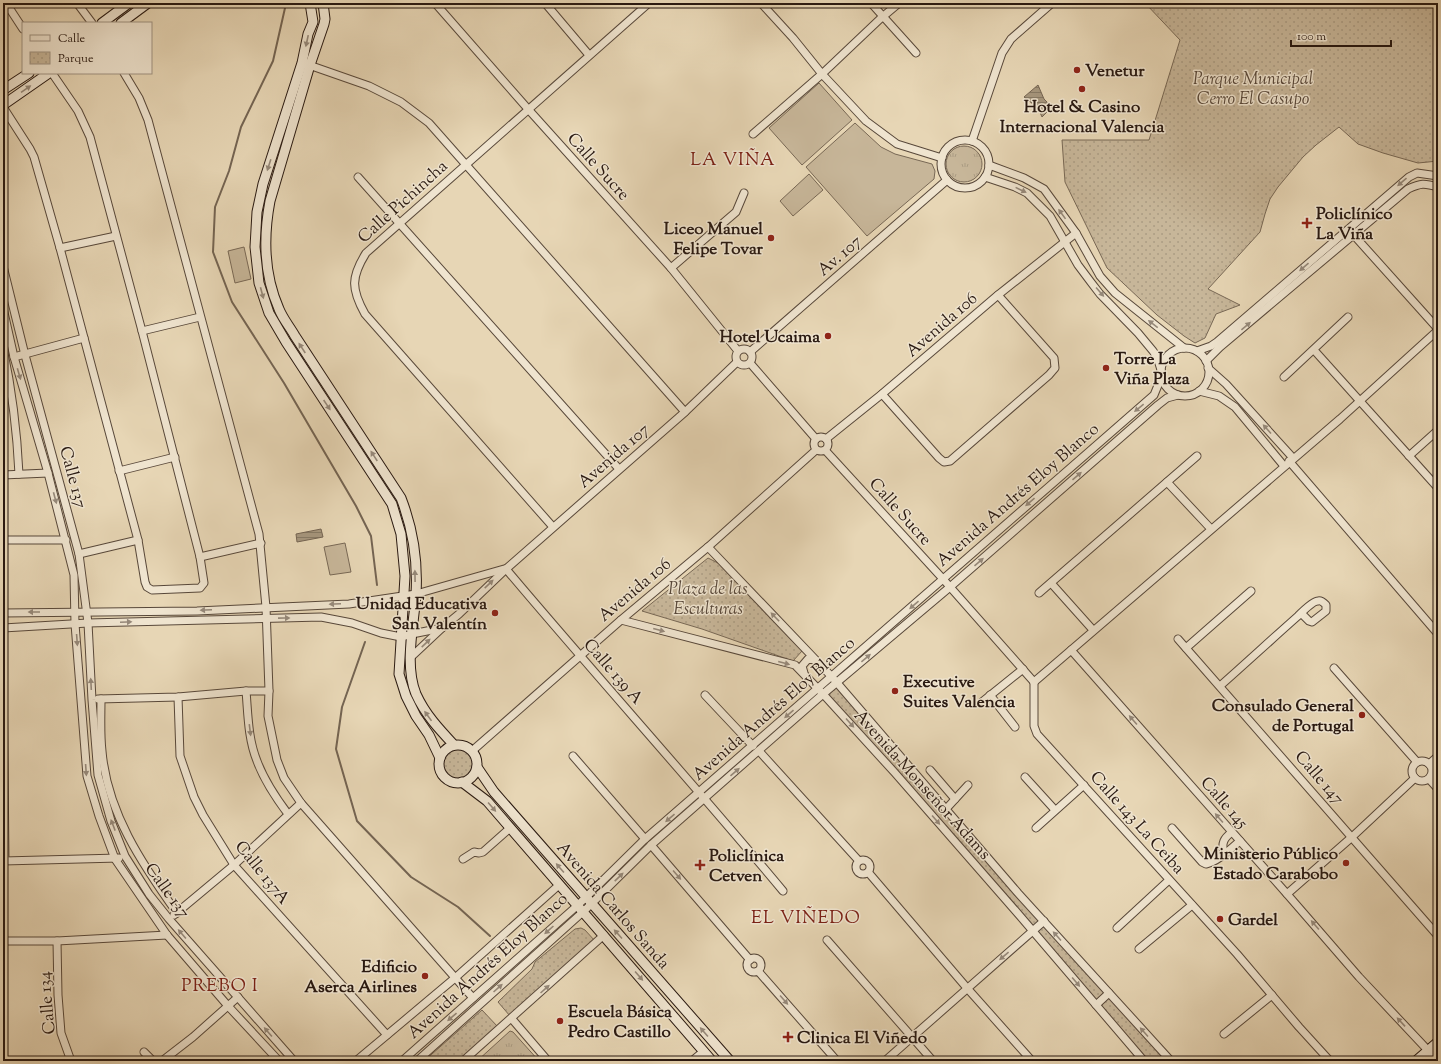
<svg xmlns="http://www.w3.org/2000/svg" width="1441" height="1064" font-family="'Sorts Mill Goudy',serif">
	<defs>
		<pattern id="grass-tufts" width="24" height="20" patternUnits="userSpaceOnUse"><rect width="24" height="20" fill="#c7b699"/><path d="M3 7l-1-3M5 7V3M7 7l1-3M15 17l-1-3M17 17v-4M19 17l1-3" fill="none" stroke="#ab9c83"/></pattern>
		<pattern id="park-dots" width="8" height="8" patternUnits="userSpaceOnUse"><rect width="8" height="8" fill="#c7b699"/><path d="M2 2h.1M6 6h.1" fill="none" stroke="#ab9c83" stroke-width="1.8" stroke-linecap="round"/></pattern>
		<pattern id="water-rules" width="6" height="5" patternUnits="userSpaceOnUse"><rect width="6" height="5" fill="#a6967d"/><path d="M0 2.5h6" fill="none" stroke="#877a65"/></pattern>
	</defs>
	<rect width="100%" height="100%" fill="#e7d6b5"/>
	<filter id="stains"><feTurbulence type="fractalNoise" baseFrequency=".005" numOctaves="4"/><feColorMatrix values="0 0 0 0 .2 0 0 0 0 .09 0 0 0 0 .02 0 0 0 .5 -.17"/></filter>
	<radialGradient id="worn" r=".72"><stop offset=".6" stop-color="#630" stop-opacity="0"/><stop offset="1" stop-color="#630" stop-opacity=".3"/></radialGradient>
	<g fill="url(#grass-tufts)" stroke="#786855">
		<circle cx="964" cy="164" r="18"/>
		<polygon points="510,1031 513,1032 539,1061 477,1061"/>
	</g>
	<g fill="url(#park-dots)" stroke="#786855">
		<polygon points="1145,3 1438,3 1438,161 1418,163 1383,153 1358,144 1339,127 1316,145 1303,157 1278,187 1270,199 1265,214 1260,232 1208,289 1240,305 1216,314 1205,338 1195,343 1184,336 1157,315 1107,268 1065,182 1062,140 1149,140 1180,40"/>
		<polygon points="708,558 718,563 732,577 802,651 793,661 702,629 642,611"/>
		<polygon points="837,683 1170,1061 1145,1061 823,694"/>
		<circle cx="458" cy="764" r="16"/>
		<polygon points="581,928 585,930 595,941 510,1016 498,1002 532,969 535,962 575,929"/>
		<polygon points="482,1010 498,1027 459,1061 424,1061"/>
	</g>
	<g fill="#c7b699" stroke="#786855">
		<polygon points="819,83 852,120 802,165 769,128"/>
		<polygon points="855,123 881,147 895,154 932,164 935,171 934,179 867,236 806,167"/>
		<polygon points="809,174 823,190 793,216 780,201"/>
		<polygon points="244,247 251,279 235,283 228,251"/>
		<polygon points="345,543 351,572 330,575 324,547"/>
	</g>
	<g fill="url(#water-rules)" stroke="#746452">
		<polygon points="1038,85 1044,99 1052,107 1042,117 1038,108 1024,97"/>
		<polygon points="321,529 323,537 297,542 296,534"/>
	</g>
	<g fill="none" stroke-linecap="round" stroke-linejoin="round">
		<g stroke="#746452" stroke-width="2">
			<polyline points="284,3 285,8 273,61 241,127 229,171 215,207 213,252 232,302 284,383 356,506 371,536 377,585"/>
			<polyline points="365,642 342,707 336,749 357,821 411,877 458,907 490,936"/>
		</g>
		<g stroke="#58483a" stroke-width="9">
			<g id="street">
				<polyline points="6,3 23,29"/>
				<polyline points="77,3 92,23"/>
				<polyline points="435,3 528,109 671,268 738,351"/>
				<polyline points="545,3 589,55"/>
				<polyline points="761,3 793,38 822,74 866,121 897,144 942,158"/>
				<polyline points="871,3 916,53"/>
				<polyline points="306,64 369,86 401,102 429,123 685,412"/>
				<polyline points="124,73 139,98 148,120 259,534 266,607 269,691 268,716 277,760 284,778 301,803 473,998"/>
				<polyline points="3,107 30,149 34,157 60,248 138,540 145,582 147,587 152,590 200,588 204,583 200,557 142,331 90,137 78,111 52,73"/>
				<polyline points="753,134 822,74 880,19 899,3"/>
				<circle cx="965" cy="164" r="24"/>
				<polyline points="972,141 1002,53 1011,39 1052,3"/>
				<polyline points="989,165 1024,178 1044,189 1076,233 1100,276 1115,293 1184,348"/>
				<polyline points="358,177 619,469"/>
				<polyline points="985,177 1015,187 1027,193 1050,216 1078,265 1090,281 1100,294 1138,333 1153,351 1157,357 1161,370"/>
				<polyline points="1351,232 1438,329"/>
				<polyline points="60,248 116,236"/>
				<polyline points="3,266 25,355 79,554 88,623 92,700 98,775 111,821 125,856 149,894 169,919 294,1061"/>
				<polyline points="671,268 736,212 744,193"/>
				<polyline points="3,308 14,357 48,473 74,575 75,624 87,776 99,816 115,859 167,935 228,1006 279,1061"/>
				<polyline points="142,331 200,317"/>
				<path d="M3,348c9,42 14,83 16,126"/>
				<circle cx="1185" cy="372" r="24"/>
				<circle cx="744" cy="357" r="8"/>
				<polyline points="1314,350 1438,488"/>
				<polyline points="1197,351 1211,346 1217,342 1409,177 1417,173 1438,176"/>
				<polyline points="750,352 947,180"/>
				<polyline points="14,357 84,338"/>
				<path d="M1206,361l14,-14 188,-158c13,-6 16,-6 30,-2"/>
				<polyline points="750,363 816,439"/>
				<polyline points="1208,368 1226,384 1293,458"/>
				<polyline points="1284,377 1348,317"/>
				<polyline points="1199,391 1219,396 1235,407 1284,466"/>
				<polyline points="882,394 939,458 944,462 950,461 1049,375 1055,368 1054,358 998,295"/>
				<circle cx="821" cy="444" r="7"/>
				<polyline points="826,439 882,394 998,295 1076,233"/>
				<polyline points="825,450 943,579 1034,682"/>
				<polyline points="1409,456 1438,430"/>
				<polyline points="1289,461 1438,634"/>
				<polyline points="119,471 175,457"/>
				<polyline points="3,475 48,473"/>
				<polyline points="1167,482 1211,529"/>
				<path d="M553,527l-188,-213c-14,-25 -14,-37 1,-61l283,-250"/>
				<polyline points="3,540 66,540"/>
				<polyline points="708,547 832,677 1018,893 1171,1061"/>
				<polyline points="79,554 138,540"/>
				<polyline points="200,557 261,543"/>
				<path d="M506,569c91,108 186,213 277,322"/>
				<polyline points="1051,583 1093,630"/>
				<polyline points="1039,593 1197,456"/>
				<polyline points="3,613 197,611 349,604 416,594 504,569"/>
				<polyline points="621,620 795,665 823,694 895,773 1020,916 1144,1061"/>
				<polyline points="3,628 88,623 321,617 352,623 381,633 401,637 412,634 442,628 459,614 506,569 685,412 737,362"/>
				<polyline points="1178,639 1438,936"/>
				<polyline points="1186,648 1251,591"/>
				<polyline points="1071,650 1287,894 1359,977 1438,1061"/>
				<polyline points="410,658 442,628"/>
				<polyline points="3,665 5,861"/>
				<polyline points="1334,668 1417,762"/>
				<polyline points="804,673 802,666 808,659 815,660"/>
				<polyline points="1034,682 1340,419 1438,330"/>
				<polyline points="1034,682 1034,726 1037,734 1237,954 1299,1027 1330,1061"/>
				<path d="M1220,686c26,-23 52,-47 78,-70 4,-4 15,-15 20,-15 3,-1 6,2 8,4v6l-14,11 -3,-1 -8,-8"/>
				<path d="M246,691c2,23 2,48 11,70 7,19 19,37 31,53"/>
				<polyline points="705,695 753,746"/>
				<polyline points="990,695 1015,727"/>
				<polyline points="178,697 180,756 194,797 203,815 234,865 387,1035"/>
				<polyline points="98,699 178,697 246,691 269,691"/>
				<path d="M101,699c0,17 -1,35 1,52 5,61 40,113 75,162"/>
				<polyline points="982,702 1023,669"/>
				<polyline points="472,751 621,620 708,547 816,450"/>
				<polyline points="759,751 859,861"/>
				<polyline points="573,756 645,839"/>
				<circle cx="1422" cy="771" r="10"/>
				<polyline points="1429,764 1438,756"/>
				<polyline points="930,770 955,799"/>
				<polyline points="1025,777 1055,810"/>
				<polyline points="1429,779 1438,789"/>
				<polyline points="946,809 968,785"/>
				<polyline points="1036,828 1084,785"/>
				<path d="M1172,828l30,34 4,2c13,-3 24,-15 34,-23"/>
				<polyline points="651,845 750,960"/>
				<path d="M1224,853c-3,-10 0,-15 8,-21"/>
				<polyline points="463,859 474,852 479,853 483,852 510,828"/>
				<circle cx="863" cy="867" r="7"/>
				<polyline points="3,861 119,858"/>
				<polyline points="868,872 967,988 1032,1061"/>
				<polyline points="1287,894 1352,837 1415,778"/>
				<polyline points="174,915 234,865 301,803"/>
				<polyline points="1117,928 1169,880"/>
				<polyline points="827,940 933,1061"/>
				<polyline points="3,941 57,941 167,935"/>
				<polyline points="57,941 58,995 61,1033 71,1061"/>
				<polyline points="1139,949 1192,905"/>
				<circle cx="754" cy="965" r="7"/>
				<polyline points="758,971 837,1061"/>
				<polyline points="1096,1005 1109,993"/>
				<polyline points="512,1019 548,1061"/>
				<polyline points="1224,1034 1272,995"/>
				<polyline points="144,1052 153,1061"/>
				<polyline points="162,1061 193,1037 238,997"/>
				<polyline points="356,1061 455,978 559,885"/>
				<polyline points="402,1061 578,905 645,839 1154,395 1161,378"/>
				<polyline points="417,1061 584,911 651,845 675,824 823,694 950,587 1158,405 1167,398 1178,395"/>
				<polyline points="463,1061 604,935"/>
				<polyline points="692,1061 704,1051"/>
				<polyline points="885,1061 1044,921"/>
			</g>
		</g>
		<g stroke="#291911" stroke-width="11">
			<g id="secondary">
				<polyline points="310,3 313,22 308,34 302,63 263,184 257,212 255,247 259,283 269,313 286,342 392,504 401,534 405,576 399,674 406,696 416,716 429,735 440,758"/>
				<path d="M323,3l2,16 -1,5 -14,41 -40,136c-7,37 -6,74 9,108 4,10 11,18 16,27l106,162c12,31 17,62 15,96 -2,30 -12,71 0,100 9,20 23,35 38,51"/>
				<polyline points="102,23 129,3"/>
				<polyline points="121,23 148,3"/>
				<polyline points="3,90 29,73"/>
				<polyline points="3,105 49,73"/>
				<circle cx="458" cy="764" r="19"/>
				<polyline points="477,767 494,792 730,1061"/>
				<polyline points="462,782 487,801 712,1061"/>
				<polyline points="1416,1061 1438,1042"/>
			</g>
		</g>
		<use href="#street" stroke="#efe4cf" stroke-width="7"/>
		<use href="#secondary" stroke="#efe4cf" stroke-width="9"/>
	</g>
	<defs><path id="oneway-solid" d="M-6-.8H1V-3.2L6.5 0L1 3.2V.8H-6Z"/></defs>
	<g fill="#96897a">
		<use href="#oneway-solid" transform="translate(307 41) rotate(102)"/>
		<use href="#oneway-solid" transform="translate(26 89) rotate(-35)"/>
		<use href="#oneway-solid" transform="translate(269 165) rotate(108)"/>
		<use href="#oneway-solid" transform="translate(1402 182) rotate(139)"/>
		<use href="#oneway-solid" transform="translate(1021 190) rotate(26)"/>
		<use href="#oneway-solid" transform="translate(1062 214) rotate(-126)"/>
		<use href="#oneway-solid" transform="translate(1304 267) rotate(139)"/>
		<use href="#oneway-solid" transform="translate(1100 292) rotate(49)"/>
		<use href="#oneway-solid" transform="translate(262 293) rotate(75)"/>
		<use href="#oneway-solid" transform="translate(1153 324) rotate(-142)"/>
		<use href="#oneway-solid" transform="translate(1246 326) rotate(-40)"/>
		<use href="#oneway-solid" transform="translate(302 348) rotate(-123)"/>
		<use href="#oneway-solid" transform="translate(19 374) rotate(74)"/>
		<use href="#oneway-solid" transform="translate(327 405) rotate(56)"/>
		<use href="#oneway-solid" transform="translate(1139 408) rotate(141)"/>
		<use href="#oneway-solid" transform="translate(1267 429) rotate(-132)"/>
		<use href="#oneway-solid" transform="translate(374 456) rotate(-123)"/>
		<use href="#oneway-solid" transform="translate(1077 476) rotate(-41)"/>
		<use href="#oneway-solid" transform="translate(55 498) rotate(75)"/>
		<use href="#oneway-solid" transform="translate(1030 502) rotate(139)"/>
		<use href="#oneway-solid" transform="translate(979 562) rotate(-41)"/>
		<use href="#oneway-solid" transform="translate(415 576) rotate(-91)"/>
		<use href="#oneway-solid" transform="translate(489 584) rotate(-44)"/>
		<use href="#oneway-solid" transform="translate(335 604) rotate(178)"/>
		<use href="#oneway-solid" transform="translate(914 605) rotate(139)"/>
		<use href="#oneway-solid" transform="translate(206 610) rotate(177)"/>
		<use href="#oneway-solid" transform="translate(34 612) rotate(180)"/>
		<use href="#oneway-solid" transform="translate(775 617) rotate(-134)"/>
		<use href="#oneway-solid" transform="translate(284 618) rotate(-1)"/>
		<use href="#oneway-solid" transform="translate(126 622) rotate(-2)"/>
		<use href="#oneway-solid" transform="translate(659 630) rotate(15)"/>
		<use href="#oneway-solid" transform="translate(77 640) rotate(86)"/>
		<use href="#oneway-solid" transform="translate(426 643) rotate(-44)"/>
		<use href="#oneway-solid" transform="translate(866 658) rotate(-40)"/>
		<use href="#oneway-solid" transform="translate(784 663) rotate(15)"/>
		<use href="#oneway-solid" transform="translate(91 684) rotate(-93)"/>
		<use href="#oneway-solid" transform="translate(789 714) rotate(139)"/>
		<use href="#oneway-solid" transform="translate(428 716) rotate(-126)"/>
		<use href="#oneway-solid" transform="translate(1133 720) rotate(-131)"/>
		<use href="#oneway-solid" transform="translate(850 723) rotate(48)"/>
		<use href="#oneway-solid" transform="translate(250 730) rotate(83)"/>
		<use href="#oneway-solid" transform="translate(86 770) rotate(86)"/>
		<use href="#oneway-solid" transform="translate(735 772) rotate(-41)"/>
		<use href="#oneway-solid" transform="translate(492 807) rotate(49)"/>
		<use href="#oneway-solid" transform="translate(670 818) rotate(139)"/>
		<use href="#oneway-solid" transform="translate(1219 818) rotate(-131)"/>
		<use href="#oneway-solid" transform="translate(936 820) rotate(49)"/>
		<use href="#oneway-solid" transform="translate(113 825) rotate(-111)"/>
		<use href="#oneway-solid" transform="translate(560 868) rotate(-131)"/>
		<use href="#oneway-solid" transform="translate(677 875) rotate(49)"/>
		<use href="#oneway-solid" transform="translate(619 877) rotate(-44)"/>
		<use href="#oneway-solid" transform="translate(1315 925) rotate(-131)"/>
		<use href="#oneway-solid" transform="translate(549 930) rotate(138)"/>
		<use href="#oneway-solid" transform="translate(182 934) rotate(-131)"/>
		<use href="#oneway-solid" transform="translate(618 934) rotate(-132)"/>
		<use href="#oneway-solid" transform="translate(1057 936) rotate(-132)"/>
		<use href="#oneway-solid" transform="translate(1004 956) rotate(140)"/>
		<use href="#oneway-solid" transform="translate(639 976) rotate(49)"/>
		<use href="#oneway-solid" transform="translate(1076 982) rotate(50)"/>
		<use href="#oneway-solid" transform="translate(498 988) rotate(-42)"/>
		<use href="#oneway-solid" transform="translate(545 989) rotate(-42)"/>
		<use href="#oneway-solid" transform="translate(784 1000) rotate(49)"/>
		<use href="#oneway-solid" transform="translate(452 1017) rotate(139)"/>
		<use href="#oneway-solid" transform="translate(1401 1022) rotate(-133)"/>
		<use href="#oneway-solid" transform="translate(268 1032) rotate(-131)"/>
		<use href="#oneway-solid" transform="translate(704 1032) rotate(-131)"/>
		<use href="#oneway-solid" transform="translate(1144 1032) rotate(-132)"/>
	</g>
	<g fill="#8f2418" stroke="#efe4cf" stroke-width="1.5">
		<circle cx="1077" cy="70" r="4"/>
		<circle cx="1082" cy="89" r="4"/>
		<path d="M1305 217h4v4h4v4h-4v4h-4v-4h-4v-4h4z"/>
		<circle cx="771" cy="238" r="4"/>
		<circle cx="828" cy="336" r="4"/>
		<circle cx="1106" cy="368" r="4"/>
		<circle cx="495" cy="613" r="4"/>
		<circle cx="895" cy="691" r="4"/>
		<circle cx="1362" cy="715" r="4"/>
		<circle cx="1346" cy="863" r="4"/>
		<path d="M698 859h4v4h4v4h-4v4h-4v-4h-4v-4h4z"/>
		<circle cx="1220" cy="919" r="4"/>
		<circle cx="425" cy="976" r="4"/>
		<circle cx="560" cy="1021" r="4"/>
		<path d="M786 1031h4v4h4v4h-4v4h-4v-4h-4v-4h4z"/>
	</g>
	<g text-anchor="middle" stroke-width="3" stroke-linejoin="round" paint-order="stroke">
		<g font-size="17" font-weight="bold" fill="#291911" stroke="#efe4cf" text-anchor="start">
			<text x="1085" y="76">Venetur</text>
			<text x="1082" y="112" text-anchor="middle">Hotel &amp; Casino<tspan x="1082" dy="20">Internacional Valencia</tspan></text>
			<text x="1316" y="219">Policlínico<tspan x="1316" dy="20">La Viña</tspan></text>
			<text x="763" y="234" text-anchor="end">Liceo Manuel<tspan x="763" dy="20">Felipe Tovar</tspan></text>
			<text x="820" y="342" text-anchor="end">Hotel Ucaima</text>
			<text x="1114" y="364">Torre La<tspan x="1114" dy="20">Viña Plaza</tspan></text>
			<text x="487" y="609" text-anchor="end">Unidad Educativa<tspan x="487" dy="20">San Valentín</tspan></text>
			<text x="903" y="687">Executive<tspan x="903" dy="20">Suites Valencia</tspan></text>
			<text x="1354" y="711" text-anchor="end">Consulado General<tspan x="1354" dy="20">de Portugal</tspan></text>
			<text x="1338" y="859" text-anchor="end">Ministerio Público<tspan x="1338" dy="20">Estado Carabobo</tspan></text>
			<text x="709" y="861">Policlínica<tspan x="709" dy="20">Cetven</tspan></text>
			<text x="1228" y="925">Gardel</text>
			<text x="417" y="972" text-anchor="end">Edificio<tspan x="417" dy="20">Aserca Airlines</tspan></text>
			<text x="568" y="1017">Escuela Básica<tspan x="568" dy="20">Pedro Castillo</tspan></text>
			<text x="797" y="1043">Clinica El Viñedo</text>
		</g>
		<g font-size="17" font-style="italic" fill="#58483a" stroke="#efe4cf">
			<text x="1253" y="84">Parque Municipal<tspan x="1253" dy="20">Cerro El Casupo</tspan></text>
			<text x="708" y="594">Plaza de las<tspan x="708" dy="20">Esculturas</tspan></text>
		</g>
		<g font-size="17" fill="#291911" stroke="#efe4cf">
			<text transform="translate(599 166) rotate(48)" y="6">Calle Sucre</text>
			<text transform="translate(402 201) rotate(-42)" y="6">Calle Pichincha</text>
			<text transform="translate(839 255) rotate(-41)" y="6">Av. 107</text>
			<text transform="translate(941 324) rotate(-41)" y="6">Avenida 106</text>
			<text transform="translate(613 455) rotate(-41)" y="6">Avenida 107</text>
			<text transform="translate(74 477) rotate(75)" y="6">Calle 137</text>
			<text transform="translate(1017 494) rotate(-41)" y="6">Avenida Andrés Eloy Blanco</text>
			<text transform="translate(901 511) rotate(48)" y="6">Calle Sucre</text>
			<text transform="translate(634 589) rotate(-40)" y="6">Avenida 106</text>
			<text transform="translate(614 671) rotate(49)" y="6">Calle 139 A</text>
			<text transform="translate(773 708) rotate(-41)" y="6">Avenida Andrés Eloy Blanco</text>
			<text transform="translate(1320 777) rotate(49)" y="6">Calle 147</text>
			<text transform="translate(923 784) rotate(48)" y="6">Avenida Monseñor Adams</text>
			<text transform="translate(1225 802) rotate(49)" y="6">Calle 145</text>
			<text transform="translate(1138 822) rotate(48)" y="6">Calle 143 La Ceiba</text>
			<text transform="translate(263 872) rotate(51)" y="6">Calle 137A</text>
			<text transform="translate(168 890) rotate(54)" y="6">Calle 137</text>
			<text transform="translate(614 905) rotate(49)" y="6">Avenida Carlos Sanda</text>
			<text transform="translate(487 965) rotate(-42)" y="6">Avenida Andrés Eloy Blanco</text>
			<text transform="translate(46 1003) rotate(-95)" y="6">Calle 134</text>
		</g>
		<g font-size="18" letter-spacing="1" fill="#7a1f14" stroke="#efe4cf">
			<text x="733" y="165">LA VIÑA</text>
			<text x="806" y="923">EL VIÑEDO</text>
			<text x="220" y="991">PREBO I</text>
		</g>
	</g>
	<rect width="1441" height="1064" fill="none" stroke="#e7d6b5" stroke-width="16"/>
	<rect x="4" y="4" width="1433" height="1056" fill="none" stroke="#291911" stroke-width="2"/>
	<rect x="8" y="8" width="1425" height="1048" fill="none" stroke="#291911"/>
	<rect x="22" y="22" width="130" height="52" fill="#efe4cf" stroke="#a09383"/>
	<rect x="30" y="35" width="20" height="6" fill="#efe4cf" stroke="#a09383"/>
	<text x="58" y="42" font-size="12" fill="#291911">Calle</text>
	<rect x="30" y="52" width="20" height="12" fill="url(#park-dots)" stroke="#a09383"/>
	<text x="58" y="62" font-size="12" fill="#291911">Parque</text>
	<path d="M1291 40v6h100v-6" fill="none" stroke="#291911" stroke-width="2"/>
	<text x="1297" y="40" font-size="12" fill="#291911" stroke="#efe4cf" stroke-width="3" paint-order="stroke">100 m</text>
	<rect width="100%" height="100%" filter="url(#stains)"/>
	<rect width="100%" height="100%" fill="url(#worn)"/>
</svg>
